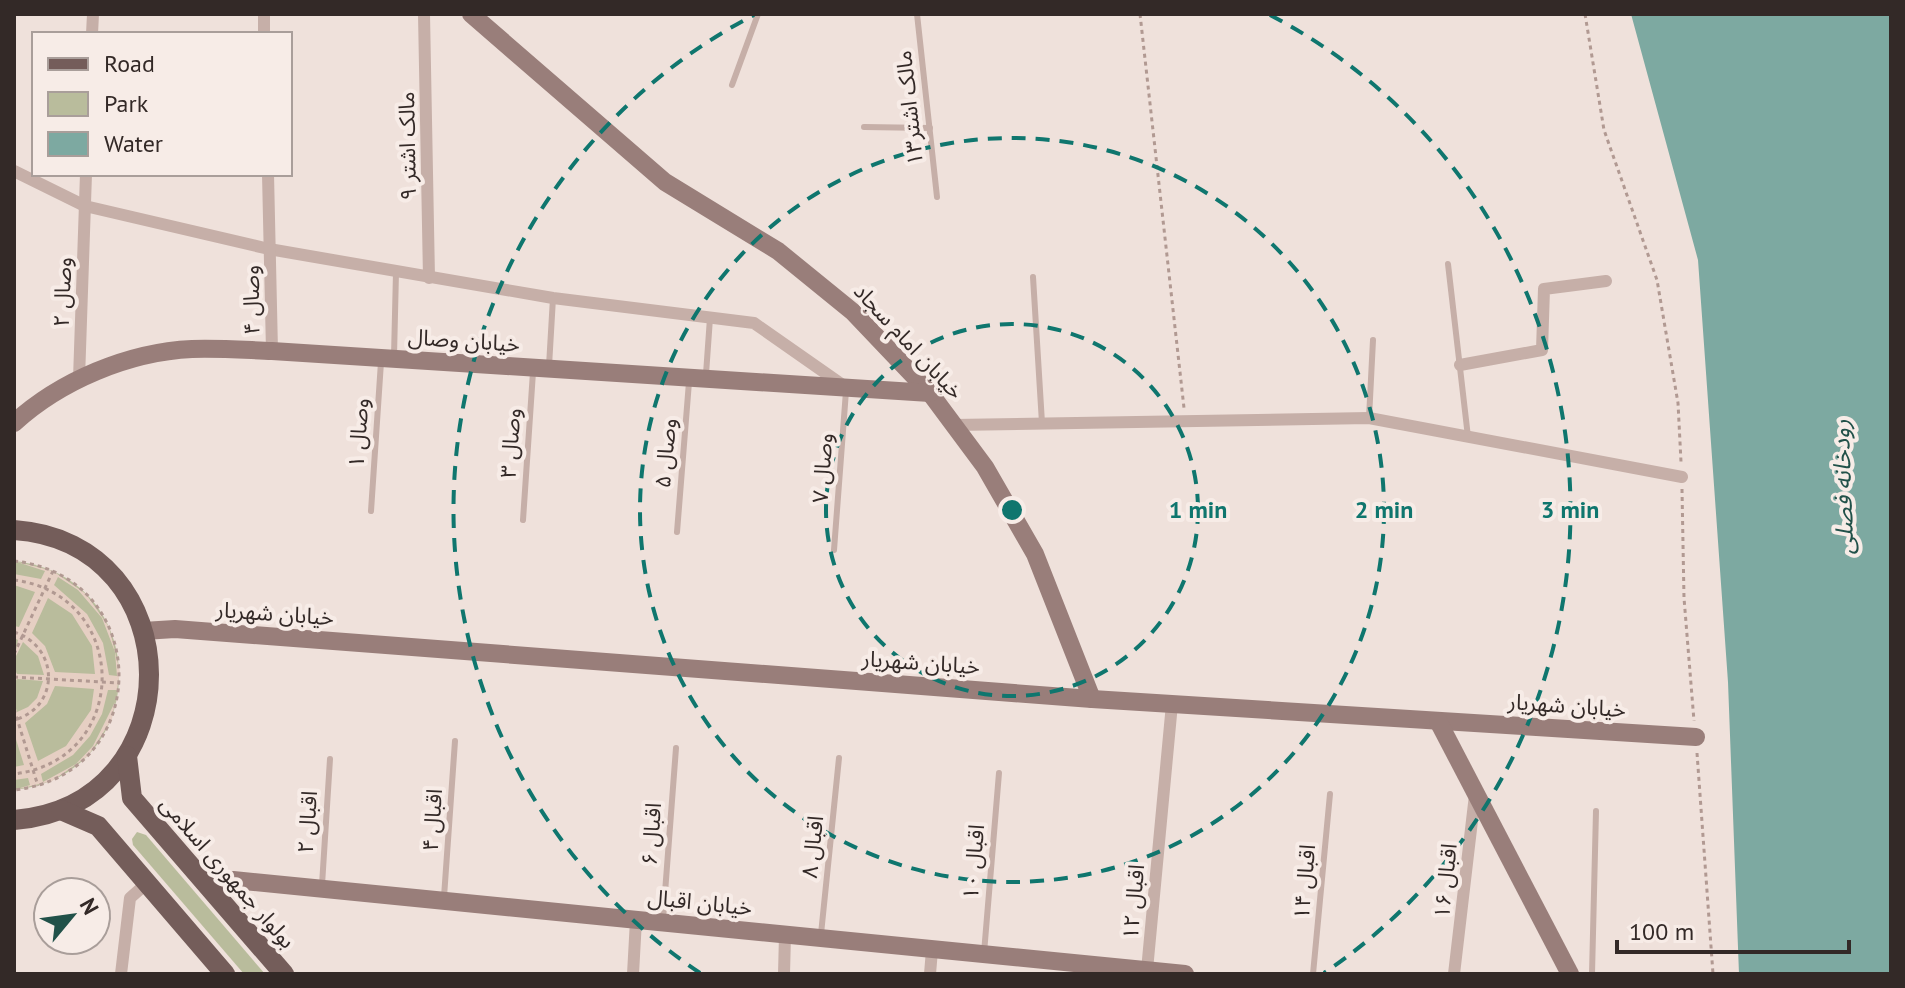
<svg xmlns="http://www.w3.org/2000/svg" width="1905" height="988" font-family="'PT Sans','Noto Sans Arabic',sans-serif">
	<rect width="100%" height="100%" fill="#efe1db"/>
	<g fill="#b9bc9c">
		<path d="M14,561c140,15 140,214 0,229z"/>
		<polygon points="137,832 146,835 265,974 244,974 133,845 132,839"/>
	</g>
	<path fill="#e6cfc3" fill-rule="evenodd" d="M14,561l39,10 33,23 23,33 11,45 -8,47 -24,37 -36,25 -38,9 16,-5 -2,-7 -14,2v-13l10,-2 -10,-32v-31l3,10 11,-5 9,-9 6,-17 -26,-2 -3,5v-16l3,6 27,1 -6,-19 -15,-14 -9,18 4,-20 -4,-2v-12l5,1 16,-35 -21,-7v-11l27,5 4,-8zM58,577l20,13 24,28 13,34 2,24 -8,-1 -6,-32 -16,-29 -33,-29zM48,598l24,16 20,32 3,28 -40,-2 -10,-26 -13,-13zM55,686l39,3 -3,21 -25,36 -28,15 -13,-38 22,-19zM108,690h9l-2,12 -22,44 -17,18 -33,18 -2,-8 32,-19 17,-19 12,-22z"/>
	<polygon fill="#7da9a1" points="1631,14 1891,14 1891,974 1739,974 1728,682 1698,260"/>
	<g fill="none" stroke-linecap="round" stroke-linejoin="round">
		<g stroke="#b19992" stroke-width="3" stroke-dasharray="4 4" stroke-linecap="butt">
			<polyline points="1140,14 1184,408"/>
			<polyline points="1585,14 1604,130 1657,280 1678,403 1681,462"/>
			<polyline points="1682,489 1684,598 1694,721"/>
			<path d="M14,561c140,15 140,214 0,229"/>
			<path d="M14,580c117,15 118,180 0,194"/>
			<path d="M14,632c45,14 47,75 0,88"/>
			<polyline points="14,654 53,571"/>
			<polyline points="14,677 120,683"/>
			<polyline points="14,709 38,786"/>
			<polyline points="1697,753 1713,974"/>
		</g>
		<g stroke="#c6afa8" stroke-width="6">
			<polyline points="917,14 937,197"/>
			<polyline points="732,85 758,14"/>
			<polyline points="864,127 930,128"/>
			<polyline points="1448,264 1468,437"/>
			<polyline points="1033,277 1042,423"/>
			<polyline points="394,356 396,272"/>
			<polyline points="549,366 553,298"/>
			<polyline points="706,374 710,318"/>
			<polyline points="1369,418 1373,340"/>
			<polyline points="371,511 381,362"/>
			<polyline points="523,520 533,372"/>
			<polyline points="677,532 689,382"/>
			<polyline points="834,550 846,391"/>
			<polyline points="322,885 330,759"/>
			<polyline points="444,897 455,741"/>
			<polyline points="663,919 676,748"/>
			<polyline points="821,934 839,758"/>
			<polyline points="984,953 999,773"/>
			<polyline points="1313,974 1330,794"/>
			<polyline points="1592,974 1596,811"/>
		</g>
		<g stroke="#c6afa8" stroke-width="12">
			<polyline points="264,14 264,34"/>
			<polyline points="424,14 429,278"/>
			<polyline points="92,34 93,14"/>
			<polyline points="14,171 85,206 269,249 553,298 754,323 844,386"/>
			<polyline points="268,174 272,351"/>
			<polyline points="1460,365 1542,350 1544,289 1606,281"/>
			<polyline points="79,379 86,174"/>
			<polyline points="953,425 1369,418 1682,477"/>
			<polyline points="1147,970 1172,704"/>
			<polyline points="121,974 130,898 147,883"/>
			<polyline points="633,974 636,920"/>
			<polyline points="784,974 785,935"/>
			<polyline points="930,974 932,950"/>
			<polyline points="1454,974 1475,795"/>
		</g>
		<g stroke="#997e7a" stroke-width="18">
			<polyline points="471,14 665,182 778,251 853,312 930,393 985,467 1035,554 1092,699"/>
			<path d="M14,423c46,-42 114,-71 178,-74 26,-1 53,1 80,2l658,42"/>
			<polyline points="143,631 175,629 1092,699 1696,737"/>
			<polyline points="1438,721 1570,974"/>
			<polyline points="216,895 233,880 1185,974"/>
		</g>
		<g stroke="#745d5a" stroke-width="20">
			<path d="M14,530c179,12 181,276 0,290"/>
			<polyline points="127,756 132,798 284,974"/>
			<polyline points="61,810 98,826 225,974"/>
		</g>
	</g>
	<g fill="none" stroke="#0f766e" stroke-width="4" stroke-dasharray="14 10">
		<circle cx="1012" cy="510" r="186"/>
		<circle cx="1012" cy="510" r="372"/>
		<path d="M700 973A558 558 0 0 1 754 15M1270 15A558 558 0 0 1 1324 973"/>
	</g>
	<g text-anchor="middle" stroke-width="8" stroke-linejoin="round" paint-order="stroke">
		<g font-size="22" fill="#332927" stroke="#f7ece7">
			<text transform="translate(909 108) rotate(-96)" y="8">مالک اشتر۱۳</text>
			<text transform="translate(407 146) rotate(-91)" y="8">مالک اشتر ۹</text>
			<text transform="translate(62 292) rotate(-88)" y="8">وصال ۲</text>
			<text transform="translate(251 300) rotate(-91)" y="8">وصال ۴</text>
			<text transform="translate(464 340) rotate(4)" y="8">خیابان وصال</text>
			<text transform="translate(909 341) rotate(47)" y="8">خیابان امام سجاد</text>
			<text transform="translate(358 433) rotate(-86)" y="8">وصال ۱</text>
			<text transform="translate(510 443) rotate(-86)" y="8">وصال ۳</text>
			<text transform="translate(665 453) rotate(-85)" y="8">وصال ۵</text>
			<text transform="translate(822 468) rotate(-86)" y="8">وصال ۷</text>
			<text transform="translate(275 613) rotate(4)" y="8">خیابان شهریار</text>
			<text transform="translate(921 662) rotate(4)" y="8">خیابان شهریار</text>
			<text transform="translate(1567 705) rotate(4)" y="8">خیابان شهریار</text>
			<text transform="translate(432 820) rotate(-86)" y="8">اقبال ۴</text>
			<text transform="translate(307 822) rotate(-86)" y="8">اقبال ۲</text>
			<text transform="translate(651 834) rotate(-86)" y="8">اقبال ۶</text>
			<text transform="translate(812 847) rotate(-84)" y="8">اقبال ۸</text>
			<text transform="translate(973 862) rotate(-85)" y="8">اقبال ۱۰</text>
			<text transform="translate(228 872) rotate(49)" y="8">بولوار جمهوری اسلامی</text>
			<text transform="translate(1445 881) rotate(-84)" y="8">اقبال ۱۶</text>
			<text transform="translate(1304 882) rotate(-85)" y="8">اقبال ۱۴</text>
			<text transform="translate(700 902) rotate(6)" y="8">خیابان اقبال</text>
			<text transform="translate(1133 902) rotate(-85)" y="8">اقبال ۱۲</text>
		</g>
		<g font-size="24" font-style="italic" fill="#215149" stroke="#f7ece7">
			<text transform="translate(1843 487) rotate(-92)" y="8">رودخانه فصلی</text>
		</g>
	</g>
	<circle cx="1012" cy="510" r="12" fill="#0f766e" stroke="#f7ece7" stroke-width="4"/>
	<g font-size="24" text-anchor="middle" font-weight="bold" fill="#0f766e" stroke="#f7ece7" stroke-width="8" stroke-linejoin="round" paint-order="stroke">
		<text x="1198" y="518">1 min</text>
		<text x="1384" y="518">2 min</text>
		<text x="1570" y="518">3 min</text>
	</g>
	<rect width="1905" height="988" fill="none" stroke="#332927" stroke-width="32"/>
	<rect x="32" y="32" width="260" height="144" fill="#f7ece7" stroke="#a99e9a" stroke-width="2"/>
	<rect x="48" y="58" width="40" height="12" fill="#745d5a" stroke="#a99e9a" stroke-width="2"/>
	<text x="104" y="72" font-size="24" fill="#332927">Road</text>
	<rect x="48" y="92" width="40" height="24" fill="#b9bc9c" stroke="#a99e9a" stroke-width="2"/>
	<text x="104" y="112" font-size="24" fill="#332927">Park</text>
	<rect x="48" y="132" width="40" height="24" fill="#7da9a1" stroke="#a99e9a" stroke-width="2"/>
	<text x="104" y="152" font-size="24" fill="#332927">Water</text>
	<g transform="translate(72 916) rotate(61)"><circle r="38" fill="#f7ece7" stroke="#a99e9a" stroke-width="2"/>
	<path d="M0-6L14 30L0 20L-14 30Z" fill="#215149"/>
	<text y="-12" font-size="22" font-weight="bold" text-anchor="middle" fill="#332927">N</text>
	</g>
	<path d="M1617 940v12h232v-12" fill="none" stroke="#332927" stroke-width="4"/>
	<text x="1629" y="940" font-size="24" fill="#332927" stroke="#f7ece7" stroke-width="6" paint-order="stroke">100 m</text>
</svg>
